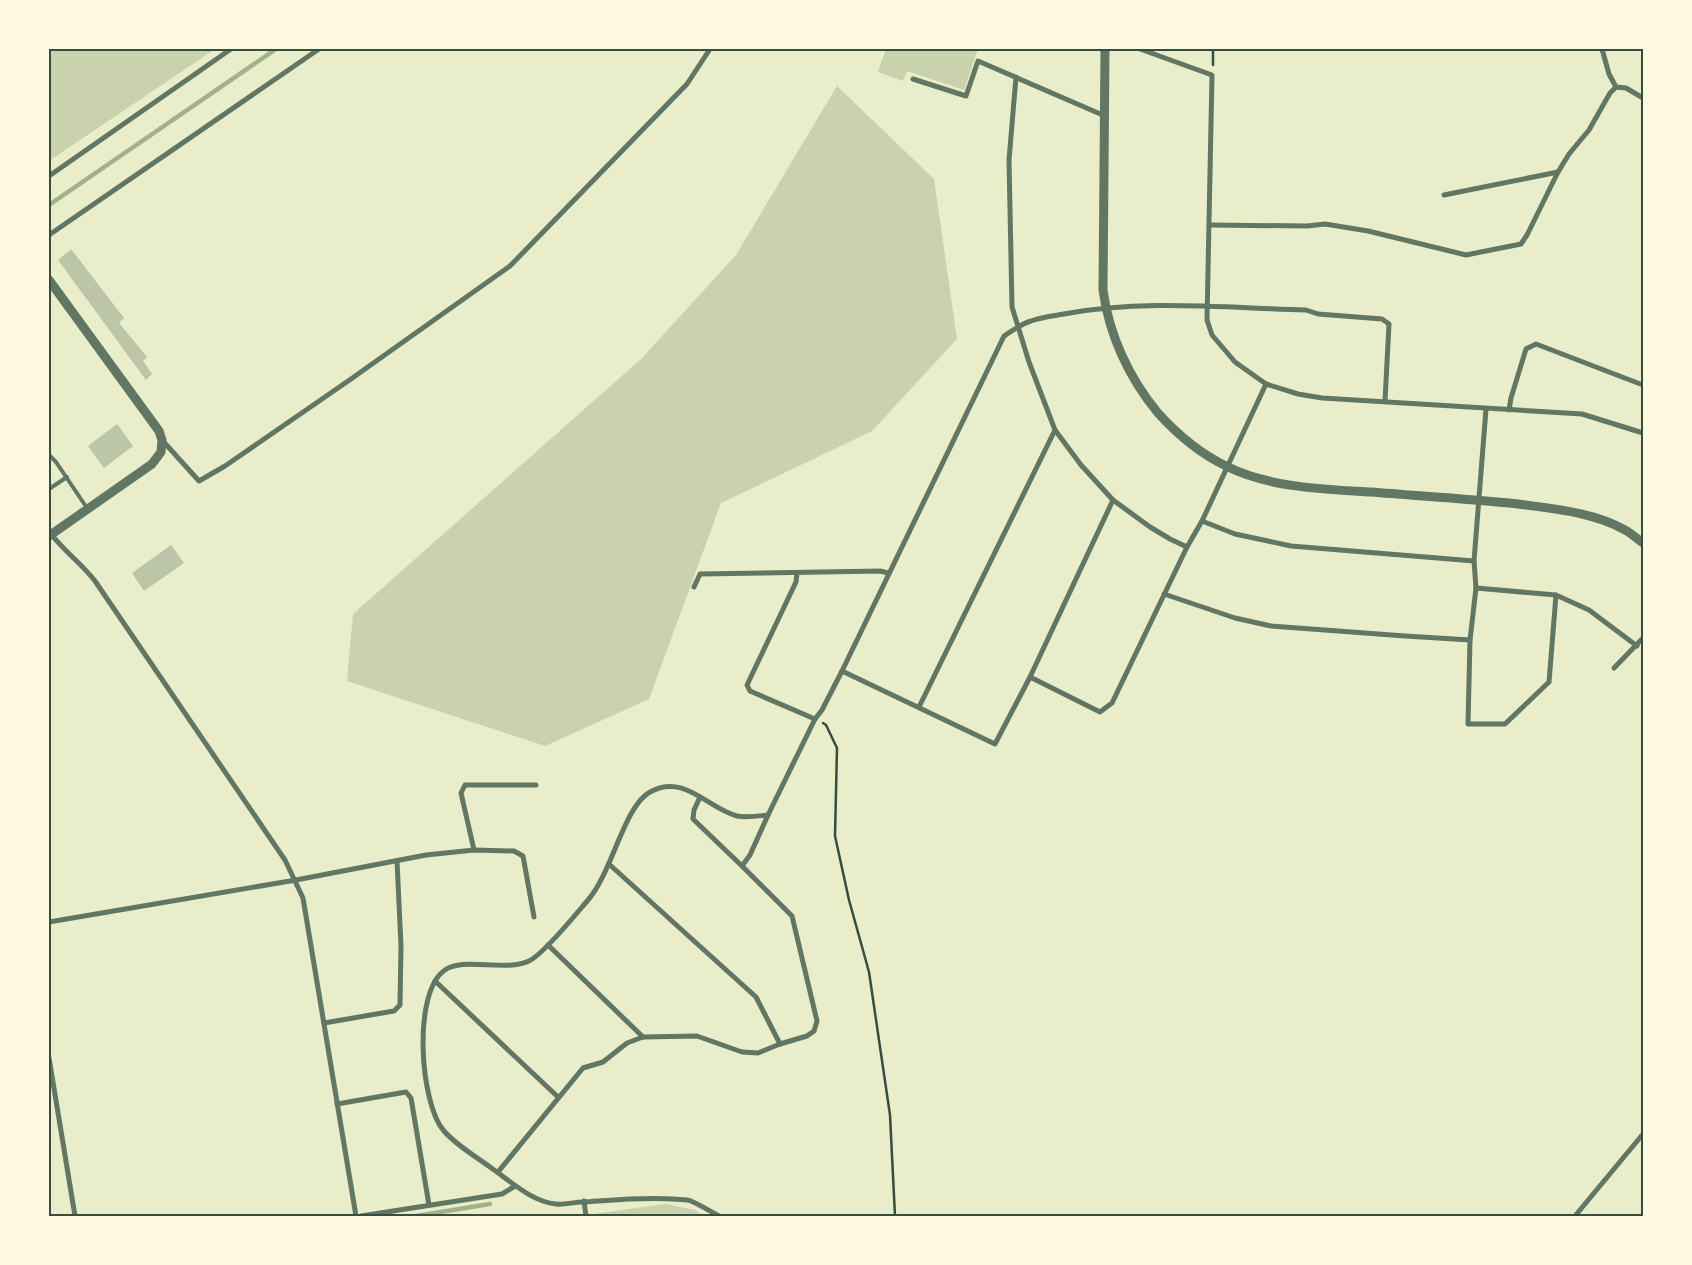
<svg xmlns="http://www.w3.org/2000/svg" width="1692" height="1265" font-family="'Open Sans',sans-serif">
	<rect width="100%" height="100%" fill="#e9edc9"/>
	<g fill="#cad2ad">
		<polygon points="49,49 215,49 49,161"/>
		<polygon points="886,49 978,49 964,90 907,71 903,81 878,72"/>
		<polygon points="837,86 934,179 957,339 872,431 721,503 649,699 545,746 347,681 353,614 641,359 736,255"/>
		<polygon points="666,1204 695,1210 704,1216 594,1216 593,1214"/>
	</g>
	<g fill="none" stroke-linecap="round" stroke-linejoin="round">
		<g stroke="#a3b18a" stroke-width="4.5">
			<polyline points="49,205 276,49"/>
			<polyline points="416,1216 490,1204"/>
		</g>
	</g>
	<g fill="#bcc5a7">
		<polygon points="71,249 124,318 119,323 147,357 143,361 152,374 146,380 58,260"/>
		<polygon points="117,424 133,446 104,468 88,446"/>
		<polygon points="171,545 184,563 144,591 132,573"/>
	</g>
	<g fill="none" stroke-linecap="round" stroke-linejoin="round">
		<g stroke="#344e41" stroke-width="2.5">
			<polyline points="1213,65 1213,49"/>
			<polyline points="823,723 826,725 837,748 835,836 849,900 869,972 890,1115 895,1216"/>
		</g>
		<g stroke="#617663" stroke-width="4">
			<polyline points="49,455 56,462 87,508"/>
			<polyline points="49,489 67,477"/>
		</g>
		<g stroke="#617663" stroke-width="5">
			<polyline points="1140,49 1212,75 1207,320 1212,335 1235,362 1266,384 1298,394 1322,398 1582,414 1643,433"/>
			<polyline points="1602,49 1609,74 1616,87 1626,88 1643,98"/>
			<polyline points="1016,77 1009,160 1012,307 1029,362 1055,430 1081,465 1113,500 1150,527 1170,539 1187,547"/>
			<polyline points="913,79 966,96 978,61 1105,116"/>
			<polyline points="49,176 231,49"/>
			<polyline points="1444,195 1558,172 1569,154 1589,130 1610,93 1616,87"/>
			<polyline points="1210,225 1307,226 1325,224 1368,231 1466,255 1521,244 1527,235 1558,172"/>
			<polyline points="49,235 319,49"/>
			<polyline points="1486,409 1474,561 1476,588 1470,640 1468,724 1505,724 1549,682 1556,595"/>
			<polyline points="1509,410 1511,398 1526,349 1536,344 1643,385"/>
			<polyline points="162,440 199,481 225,466 351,379 510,266 687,84 710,49"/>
			<polyline points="1202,521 1235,534 1291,546 1474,561"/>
			<path d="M51,534c13,17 31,30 44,47l190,279 18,38 53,318"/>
			<polyline points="797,573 796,582 747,685 750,691 815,719"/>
			<polyline points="694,587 700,574 880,571 888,573"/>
			<polyline points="1476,588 1556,595 1589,610 1637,646"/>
			<polyline points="1164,594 1235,618 1271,626 1405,636 1470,640"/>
			<polyline points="1614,668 1643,638"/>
			<polyline points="842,671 995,744 1030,677 1113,500"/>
			<polyline points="1030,677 1100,712 1112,703 1187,547 1202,521 1266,384"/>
			<polyline points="919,707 1055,430"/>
			<polyline points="700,797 694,810 693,819 742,866"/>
			<polyline points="474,850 461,793 465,785 536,785"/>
			<polyline points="610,865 756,997 780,1044"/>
			<polyline points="49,922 296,880 426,855 474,850 514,851 523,856 534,917"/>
			<polyline points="548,945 643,1037"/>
			<polyline points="435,981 558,1097"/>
			<polyline points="324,1023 394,1011 400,1005 401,946 397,861"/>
			<polyline points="49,1058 75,1216"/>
			<polyline points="337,1104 406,1092 411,1098 429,1205"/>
			<polyline points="498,1172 583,1068 603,1062 627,1043 643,1037 697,1036 742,1052 758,1053 780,1044 807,1036 814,1031 817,1021 792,916 742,866 750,855 768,815"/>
			<polyline points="584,1201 586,1216"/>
			<polyline points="361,1216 502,1194 515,1186"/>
			<path d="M719,1216c-9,-5 -19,-11 -28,-15 -5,-2 -12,-1 -18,-2 -30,-2 -60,1 -90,3 -9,0 -18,3 -27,2 -24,-2 -47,-24 -66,-37 -15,-11 -34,-22 -46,-36 -24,-27 -32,-139 1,-161 18,-13 60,2 84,-9 15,-7 47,-47 59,-61 24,-27 36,-94 62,-108 34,-19 57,16 87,24 10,2 21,0 31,-1l47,-96 7,-9 20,-39 162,-335c9,-6 17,-12 27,-15 10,-4 22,-5 33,-7 80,-15 162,-6 242,-4l12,4 64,5 7,5 -4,77"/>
			<polyline points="1575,1216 1643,1134"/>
		</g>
		<g stroke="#617663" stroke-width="9">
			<path d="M1105,49l-2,241c6,45 26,88 55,123 19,21 43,41 68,53 44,22 97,23 145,26 49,4 98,7 147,12 36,5 75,8 107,26 6,3 12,9 18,13"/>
			<polyline points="49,280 159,431 162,440 161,452 152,464 49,536"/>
		</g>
	</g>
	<rect width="1692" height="1265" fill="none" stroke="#fefae0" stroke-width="100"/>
	<rect x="50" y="50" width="1592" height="1165" fill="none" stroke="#344e41" stroke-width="2"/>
</svg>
